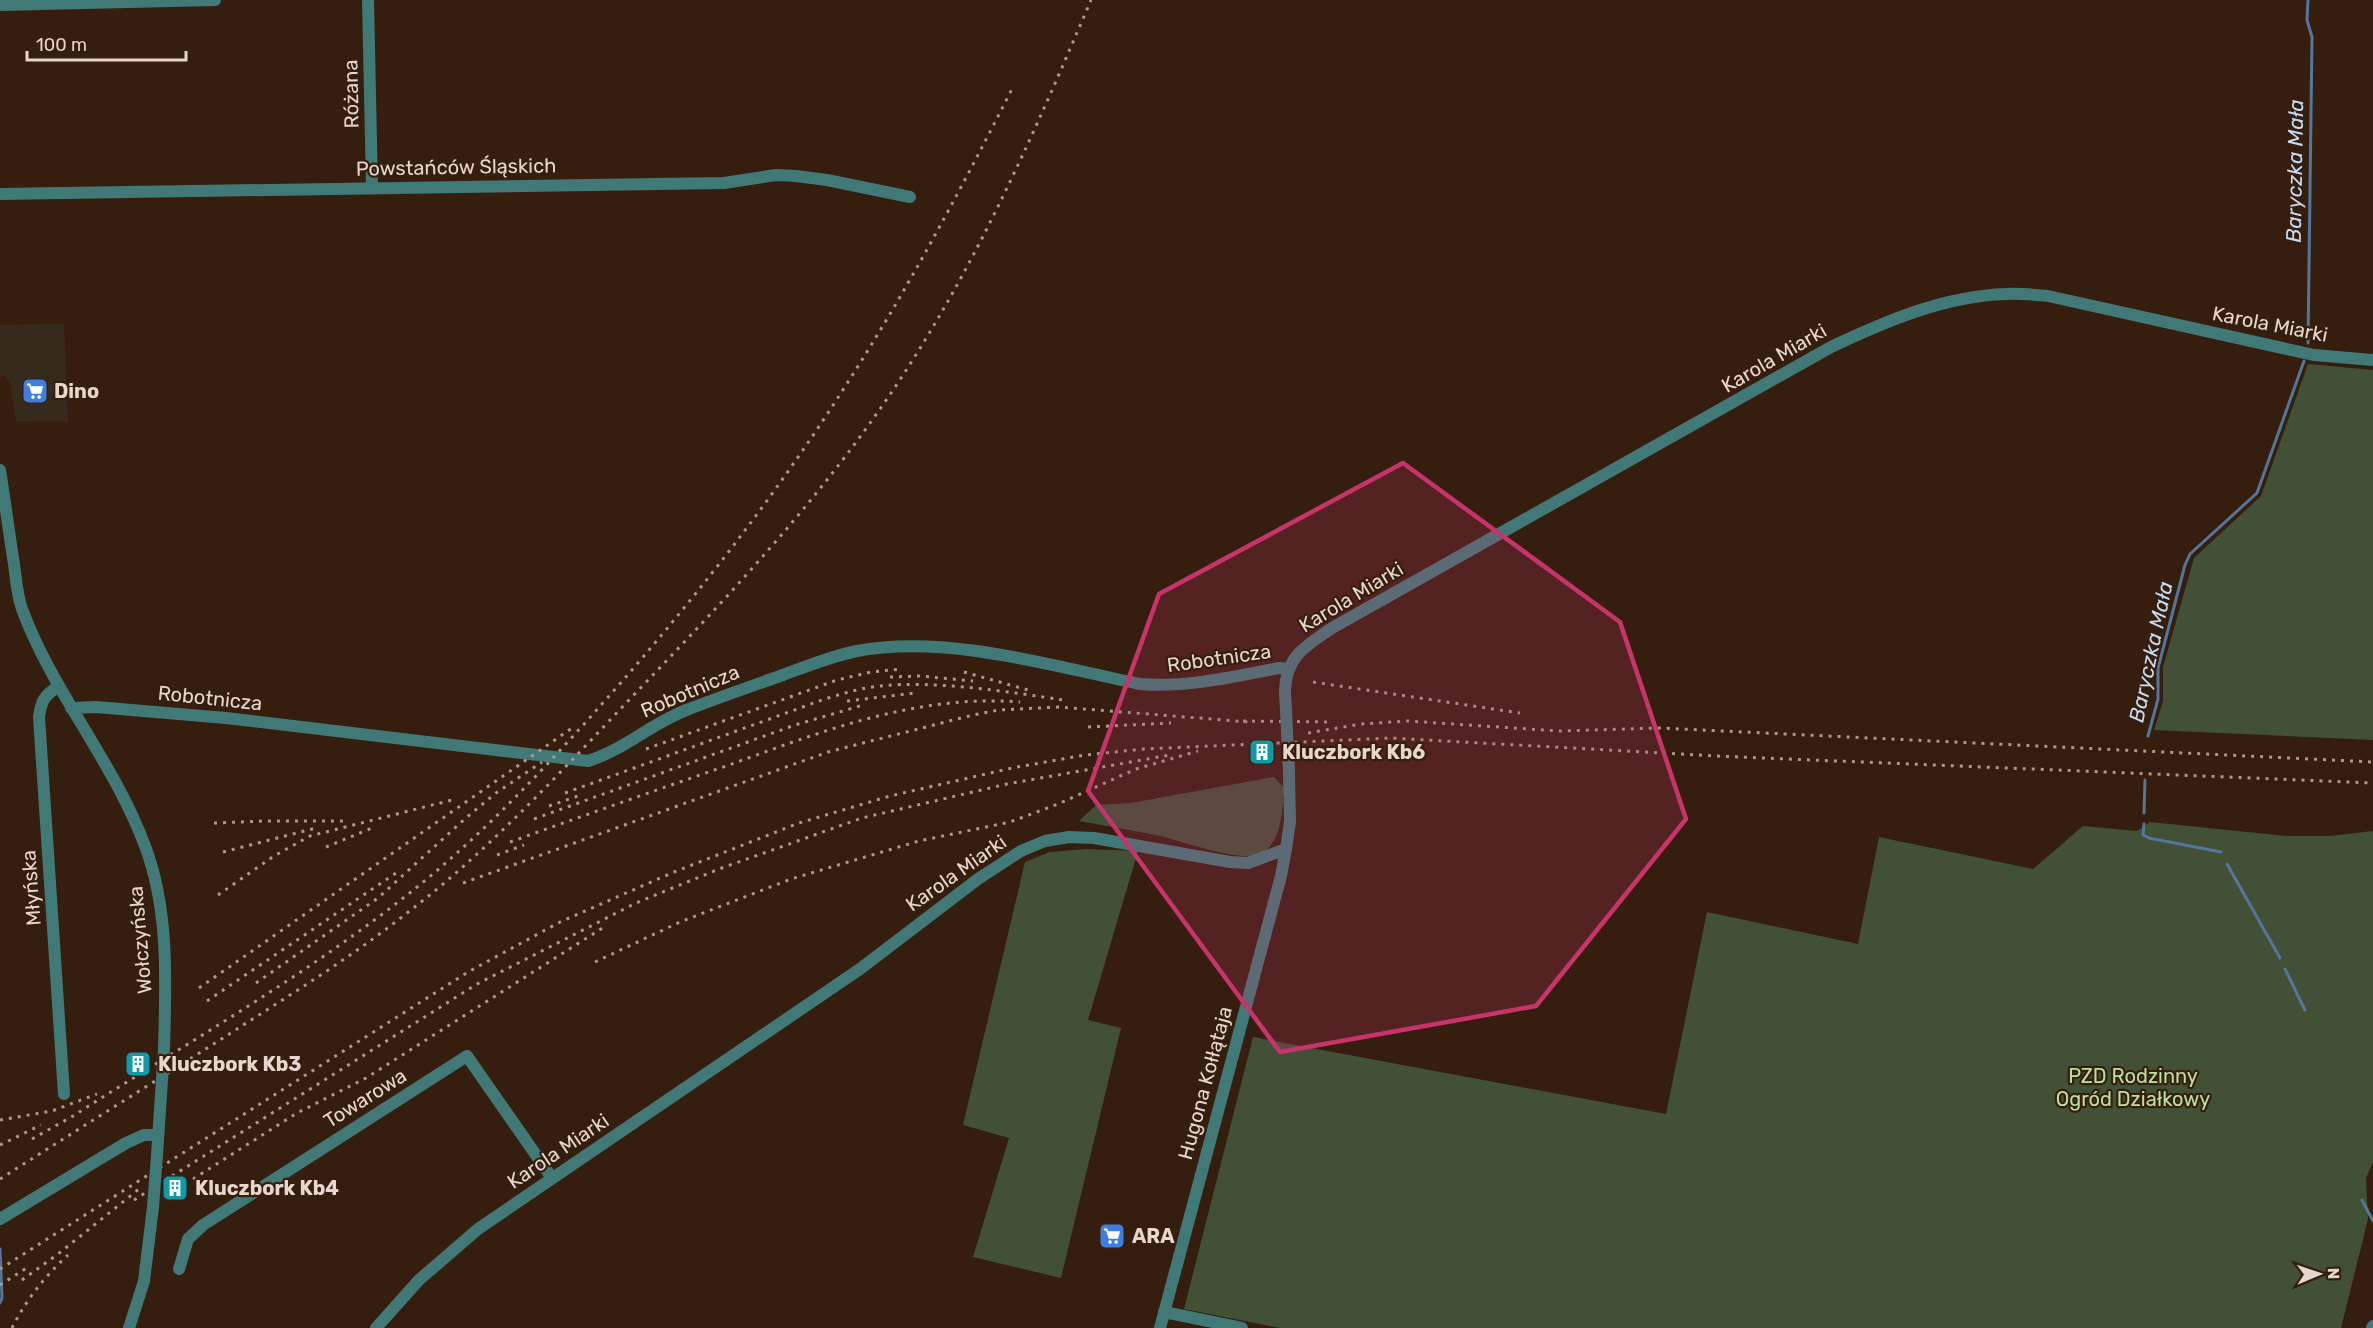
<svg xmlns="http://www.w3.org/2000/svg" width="2373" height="1328" font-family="Rubik,sans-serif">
	<rect width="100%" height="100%" fill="#361e0e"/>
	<polygon fill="#362a1c" points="64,324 68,422 16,421 10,383 4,375 0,376 0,325"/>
	<g fill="#425136">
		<polygon points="2308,364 2373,370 2373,740 2154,730 2163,701 2163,667 2194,558 2261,496"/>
		<path d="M1274,777l10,11c-2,21 -1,55 -24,66 -20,9 -81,-14 -104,-19 -25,-5 -51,-9 -77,-14l17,-16 35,-2z"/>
		<polygon points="2150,822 2286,836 2330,836 2373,831 2373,1162 2366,1178 2368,1219 2341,1328 1280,1328 1184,1309 1253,1037 1666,1114 1707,912 1858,944 1879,837 2033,869 2083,826 2137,831"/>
		<polygon points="1086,849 1138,851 1088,1020 1121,1028 1061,1278 973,1257 1009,1138 963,1125 1025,862 1050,852"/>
	</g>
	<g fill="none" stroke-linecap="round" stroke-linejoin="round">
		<g stroke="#52769c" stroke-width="3">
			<polyline points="2308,343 2312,37 2307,20 2308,0"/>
			<polyline points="2148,736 2158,699 2158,668 2185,565 2190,554 2257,493 2304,361"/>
			<polyline points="2144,813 2145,780"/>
			<polyline points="2144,824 2143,835 2149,838 2221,852"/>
			<polyline points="2227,864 2280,958"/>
			<polyline points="2285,969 2305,1010"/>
			<polyline points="2362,1200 2373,1221"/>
			<polyline points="0,1249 2,1298 0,1303"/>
		</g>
		<g stroke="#417978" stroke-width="12">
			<polyline points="368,0 372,188"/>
			<polyline points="0,5 215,0"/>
			<polyline points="0,194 724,183 776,175 796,176 827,180 910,197"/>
			<path d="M58,687c-14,8 -17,15 -19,30l25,377"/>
			<path d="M71,708l25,-1 130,11 362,43c36,-11 65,-39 101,-52 31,-12 63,-23 94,-34 24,-9 49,-19 74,-24 89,-17 195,15 283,33 46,4 93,-7 139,-16l8,1"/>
			<polyline points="0,1219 126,1143 144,1135 158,1135"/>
			<polyline points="179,1269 188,1239 203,1225 467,1056 552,1178"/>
			<polyline points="1164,1312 1242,1328"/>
			<polyline points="1160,1328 1281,876 1286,849"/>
			<polyline points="2372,1328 2373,1326"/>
		</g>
		<g stroke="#417978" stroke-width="12">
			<path d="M0,470c5,31 9,63 14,94 2,15 3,31 8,45 31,84 92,153 123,237 24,63 21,135 19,202"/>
			<path d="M1285,691c1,-35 21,-45 47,-63l499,-281c55,-26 113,-51 175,-53 14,-1 28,1 42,2l266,59 59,5"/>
			<polyline points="157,1155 161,1095"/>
			<polyline points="129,1328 144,1281 153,1207"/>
			<polyline points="376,1328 419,1280 478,1229 860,969 978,879 1021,851 1045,841 1069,837 1094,838 1230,862 1248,863 1286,849 1290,822 1289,772"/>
		</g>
		<g stroke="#ac998d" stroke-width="3" stroke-dasharray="3 6" stroke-linecap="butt">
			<polyline points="964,672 1028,690"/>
			<polyline points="890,677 920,676 973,681"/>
			<polyline points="1313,682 1520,713"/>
			<polyline points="847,701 915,693"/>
			<polyline points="1243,721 1333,722"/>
			<polyline points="1088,727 1171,723"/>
			<polyline points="1308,733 1361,724 1408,721 1559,731 1660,728 2373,762"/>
			<polyline points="646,749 837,680 871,672 901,669"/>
			<path d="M565,793l257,-93c19,-6 38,-12 58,-14 52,-6 131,6 183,14"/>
			<polyline points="549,806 578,796"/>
			<polyline points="534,819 795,725 860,706"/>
			<polyline points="214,823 263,821 346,821"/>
			<path d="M510,842c73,-26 146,-52 219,-77 94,-34 188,-71 291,-63"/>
			<polyline points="326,847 372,828"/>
			<polyline points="223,852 316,828"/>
			<polyline points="497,855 524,845"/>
			<polyline points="463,883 828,752 973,715 999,710 1059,707 1249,722"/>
			<polyline points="218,895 274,856 310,836 456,799"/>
			<polyline points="595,962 680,922 791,879 919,841 1010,822 1058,804 1136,769 1198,751"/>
			<polyline points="256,983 378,898 467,817 496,793 542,762"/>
			<polyline points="199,988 572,728"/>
			<polyline points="207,1001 396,873"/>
			<polyline points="0,1120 52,1111 97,1094"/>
			<path d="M32,1139l41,-23c117,-75 241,-145 349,-233 72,-59 134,-127 196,-197 83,-95 160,-194 228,-301 62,-96 115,-196 167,-298"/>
			<polyline points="0,1145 41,1125"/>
			<path d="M0,1179c74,-47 149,-94 223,-141 62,-40 126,-79 184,-125 81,-62 150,-137 220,-211 99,-103 197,-206 276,-327 77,-118 133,-246 188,-375"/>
			<polyline points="193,1179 297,1113 366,1078 604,927"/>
			<polyline points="134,1200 477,984 636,903 719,869 862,818 1007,784 1170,755"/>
			<polyline points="0,1269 468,972 560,922 674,872 799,823 890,796 1012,768 1085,755 1144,749 1391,738 1715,756 2373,783"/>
			<polyline points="22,1280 58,1254 139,1189"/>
			<polyline points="0,1285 28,1267"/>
			<path d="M12,1328c14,-28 33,-52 56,-73"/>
		</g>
		<g stroke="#417978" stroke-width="12">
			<polyline points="1285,691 1289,772"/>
			<polyline points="161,1095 164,1048"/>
			<polyline points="153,1207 157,1155"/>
		</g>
	</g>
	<path fill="#c7346c" fill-opacity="0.2" stroke="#c7346c" stroke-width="4.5" stroke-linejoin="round" d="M1403,463l217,159 66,197 -150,187 -256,46 -192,-261 71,-197z"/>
	<defs>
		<g id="supermarket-square" transform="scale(1.35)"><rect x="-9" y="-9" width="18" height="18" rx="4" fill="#3f7fe0" stroke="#361e0e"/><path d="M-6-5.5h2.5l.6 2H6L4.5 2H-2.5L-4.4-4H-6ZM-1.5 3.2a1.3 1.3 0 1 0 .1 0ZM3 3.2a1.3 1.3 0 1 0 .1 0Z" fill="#fff"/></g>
		<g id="building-square" transform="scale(1.35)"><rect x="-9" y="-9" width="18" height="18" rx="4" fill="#0f9aa8" stroke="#361e0e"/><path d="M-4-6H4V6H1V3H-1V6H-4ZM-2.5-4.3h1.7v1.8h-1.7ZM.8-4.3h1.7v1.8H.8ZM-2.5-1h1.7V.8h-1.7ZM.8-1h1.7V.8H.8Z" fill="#fff"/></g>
	</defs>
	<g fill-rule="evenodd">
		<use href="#supermarket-square" x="35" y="391"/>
		<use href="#building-square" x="1262" y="752"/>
		<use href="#building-square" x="138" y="1064"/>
		<use href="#building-square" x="175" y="1188"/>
		<use href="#supermarket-square" x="1112" y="1236"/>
	</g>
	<g text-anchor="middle" stroke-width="4.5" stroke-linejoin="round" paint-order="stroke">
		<g font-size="20" fill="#e6d6cc" stroke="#361e0e">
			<text transform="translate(351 94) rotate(-91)" y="7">Różana</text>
			<text transform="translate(456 167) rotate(-1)" y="7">Powstańców Śląskich</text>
			<text transform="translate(2270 324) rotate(11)" y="7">Karola Miarki</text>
			<text transform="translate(1774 358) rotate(-30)" y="7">Karola Miarki</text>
			<text transform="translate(1351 597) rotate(-31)" y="7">Karola Miarki</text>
			<text transform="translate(1219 658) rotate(-8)" y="7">Robotnicza</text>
			<text transform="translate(690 691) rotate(-23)" y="7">Robotnicza</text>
			<text transform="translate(210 698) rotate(6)" y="7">Robotnicza</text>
			<text transform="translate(956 873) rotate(-35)" y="7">Karola Miarki</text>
			<text transform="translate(31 888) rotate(-94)" y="7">Młyńska</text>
			<text transform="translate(140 940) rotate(-95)" y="7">Wołczyńska</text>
			<text transform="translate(1205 1083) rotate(-75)" y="7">Hugona Kołłątaja</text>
			<text transform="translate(365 1098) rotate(-32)" y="7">Towarowa</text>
			<text transform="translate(558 1151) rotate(-34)" y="7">Karola Miarki</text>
		</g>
		<g font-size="20" font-weight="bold" fill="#e6d6cc" stroke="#361e0e" text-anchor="start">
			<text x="54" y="398">Dino</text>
			<text x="1282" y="759">Kluczbork Kb6</text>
			<text x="158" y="1071">Kluczbork Kb3</text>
			<text x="195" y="1195">Kluczbork Kb4</text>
			<text x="1132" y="1243">ARA</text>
		</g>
		<g font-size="20" fill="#bae19c" stroke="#361e0e">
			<text x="2133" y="1083">PZD Rodzinny<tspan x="2133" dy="23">Ogród Działkowy</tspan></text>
		</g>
		<g font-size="21" font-style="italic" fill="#c6dcf4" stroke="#361e0e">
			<text transform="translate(2295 171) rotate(-89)" y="7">Baryczka Mała</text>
			<text transform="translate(2151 652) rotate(-78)" y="7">Baryczka Mała</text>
		</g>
	</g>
	<g transform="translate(2319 1274) rotate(88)" stroke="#361e0e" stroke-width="4.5" paint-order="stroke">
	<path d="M0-4.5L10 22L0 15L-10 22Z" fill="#e6d6cc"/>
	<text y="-9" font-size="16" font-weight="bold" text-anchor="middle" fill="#e6d6cc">N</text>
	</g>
	<path d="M27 51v9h159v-9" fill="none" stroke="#e6d6cc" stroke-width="3"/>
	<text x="36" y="51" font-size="18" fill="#e6d6cc" stroke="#361e0e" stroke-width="4.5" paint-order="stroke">100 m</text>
</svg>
